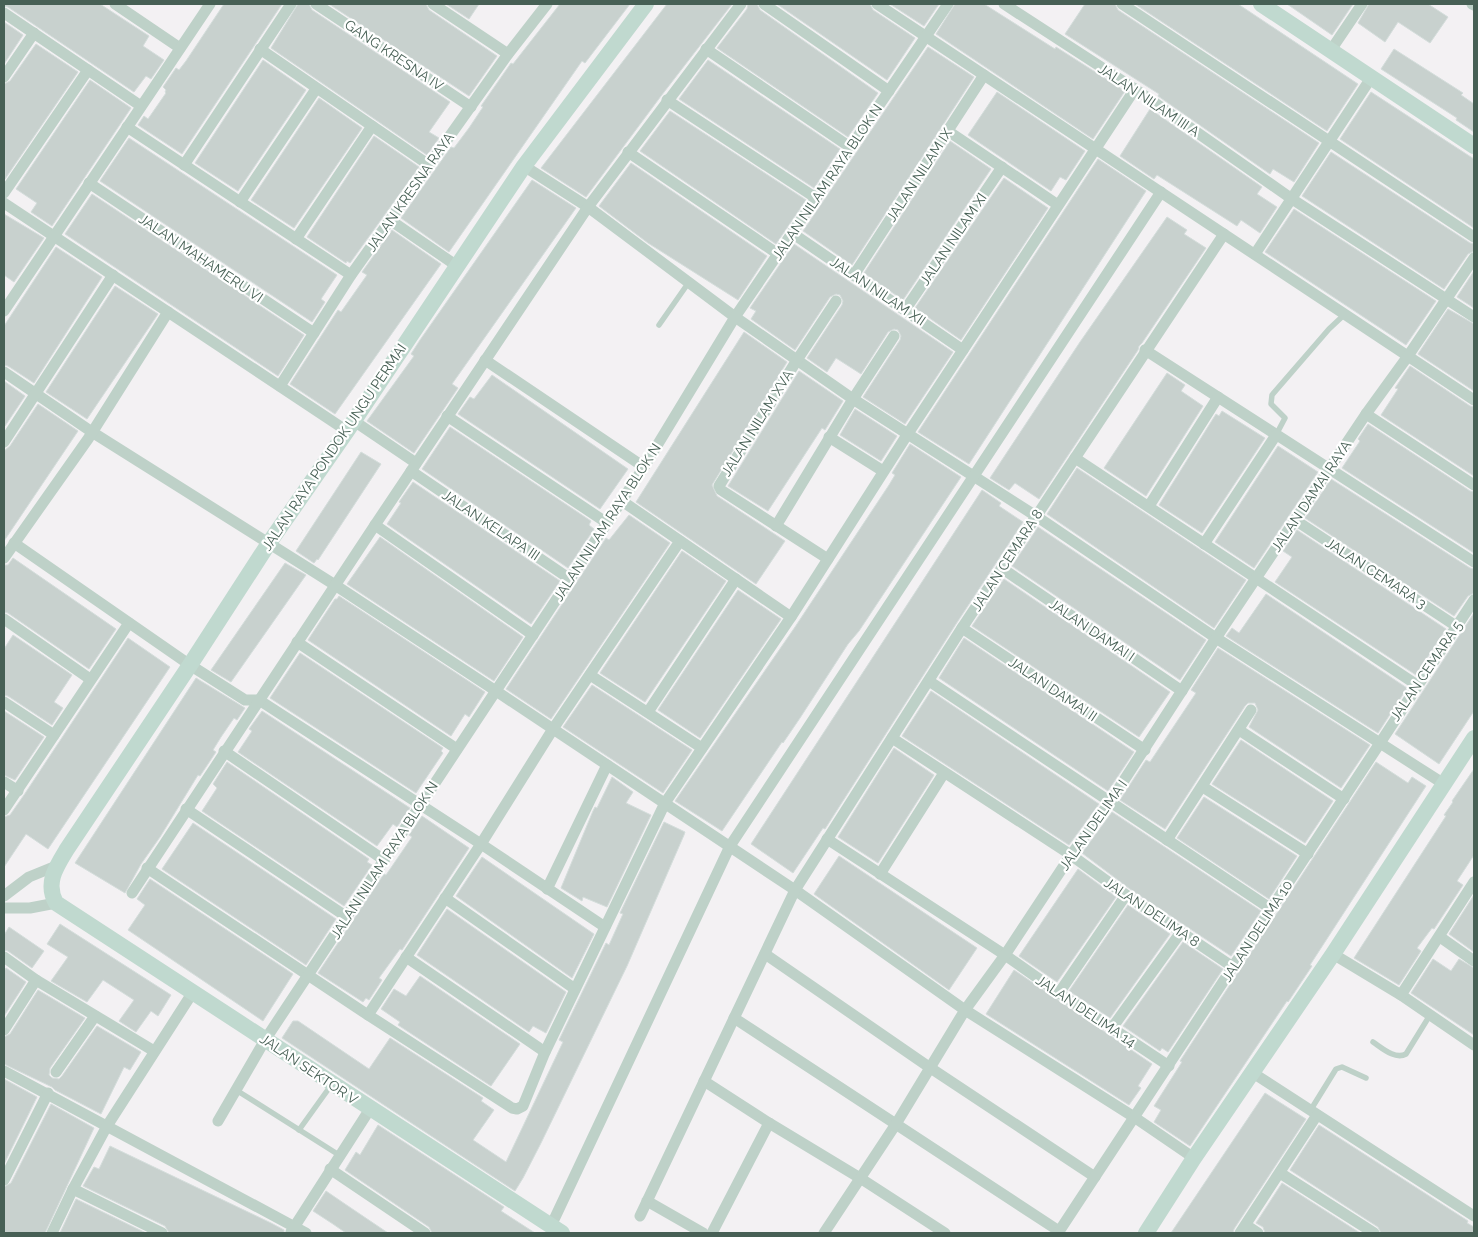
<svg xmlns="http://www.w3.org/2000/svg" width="1478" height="1237" font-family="Raleway,sans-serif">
	<rect width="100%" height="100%" fill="#f3f1f3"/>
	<g fill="#c8d1ce" stroke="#d4dddb">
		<polygon points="4,4 100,4 149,36 143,46 164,60 151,79 146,76 134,92 8,7 4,6"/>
		<polygon points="224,4 282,4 182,154 138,125 144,116 148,119 166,93 165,92 166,90 163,87 176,68 179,70 186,61"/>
		<polygon points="298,4 309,4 312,10 450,102 429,132 439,138 427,155 271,48"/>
		<polygon points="329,4 426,4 429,10 497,56 469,96"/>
		<polygon points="446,4 479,4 469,19"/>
		<polygon points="560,4 630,4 585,63 582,61 449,252 401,218 451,147 454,148 469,128 483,107 481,106 511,63 513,64"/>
		<polygon points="667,4 732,4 661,96 586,197 541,168"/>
		<polygon points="748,4 757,4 760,10 878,93 848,137 717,48 747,9"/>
		<polygon points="777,4 870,4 873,10 915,38 887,80"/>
		<polygon points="890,4 939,4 924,26"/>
		<polygon points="955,4 984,4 1055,49 1056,47 1125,91 1093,139 936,34"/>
		<polygon points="1085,4 1115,4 1118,10 1319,143 1294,182 1273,169 1270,174 1158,96 1159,94 1065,34"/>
		<polygon points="1135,4 1238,4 1358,84 1327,131"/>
		<polygon points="1287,4 1353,4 1332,35"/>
		<polygon points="1369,4 1428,4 1448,17 1430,43 1398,22 1385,42 1358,23"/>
		<polygon points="4,22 23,35 4,64"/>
		<polygon points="36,44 78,72 5,179 4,84 10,81"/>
		<polygon points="928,47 974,77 852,265 803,231"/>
		<polygon points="1394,49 1463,93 1461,95 1474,104 1474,132 1456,120 1457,118 1381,69"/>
		<polygon points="263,60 306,90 238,191 195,163"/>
		<polygon points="708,60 840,149 814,188 679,99"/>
		<polygon points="90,80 131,108 52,226 31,212 37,203 16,189"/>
		<polygon points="997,92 1085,151 1066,180 1060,177 1051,191 968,135"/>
		<polygon points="1371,92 1474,159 1474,228 1340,139"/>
		<polygon points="319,98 362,128 294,228 251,200"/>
		<polygon points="1150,109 1262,187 1257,194 1277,207 1260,233 1241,220 1237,226 1157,175 1154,179 1120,156"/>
		<polygon points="670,111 806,200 776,244 640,151"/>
		<polygon points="374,136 419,167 350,263 347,261 346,263 307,237"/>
		<polygon points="129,138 337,275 321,299 325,302 312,322 100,181"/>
		<polygon points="950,141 991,169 903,300 864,273"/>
		<polygon points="1331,152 1470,243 1474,244 1474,251 1468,254 1444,289 1302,196"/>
		<polygon points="1098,159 1146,191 969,464 918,432"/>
		<polygon points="631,163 767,256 738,300 648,243 599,206"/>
		<polygon points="1004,178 1048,208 961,340 915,308"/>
		<polygon points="532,180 576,208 452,384 458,388 414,453 367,421 414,356 411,354 420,340"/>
		<polygon points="92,194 304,335 278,376 65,234"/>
		<polygon points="1294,209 1436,301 1406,345 1265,252"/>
		<polygon points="4,214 44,238 14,282 4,275"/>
		<polygon points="1167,217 1187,230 1184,234 1206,248 1142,343 1139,346 1138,350 1039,499 1015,483 1009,490 990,478 1080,342"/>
		<polygon points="392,230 441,264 335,414 290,384 338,310 341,312 367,275 362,272"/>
		<polygon points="794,244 953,352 905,424 863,397 900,340 901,336 898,330 894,329 888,332 861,374 836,358 827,372 807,358 842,305 843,301 840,295 836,294 830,297 795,350 751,319 756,311 750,308"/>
		<polygon points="56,247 102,277 34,383 8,366 4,365 4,326"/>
		<polygon points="1474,271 1474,308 1457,297"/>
		<polygon points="115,286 158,314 87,419 46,392"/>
		<polygon points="1448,309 1474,324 1474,391 1418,354"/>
		<polygon points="744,332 787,362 712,485 717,496 785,541 756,584 636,502"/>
		<polygon points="1410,366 1470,406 1474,407 1474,476 1381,415 1398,389 1395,388"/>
		<polygon points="799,371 843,401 825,430 822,428 768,511 728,486"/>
		<polygon points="1167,373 1185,385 1181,391 1203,406 1146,496 1104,468"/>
		<polygon points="492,375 628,469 600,509 458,414 470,397 474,399"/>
		<polygon points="4,381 25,396 5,426 4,425"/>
		<polygon points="38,404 78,431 4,541 4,451 10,446"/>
		<polygon points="855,409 897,436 881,461 840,435"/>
		<polygon points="1222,411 1265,438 1202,533 1159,505 1216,414 1219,416"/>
		<polygon points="1368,424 1470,491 1474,492 1474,553 1342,468 1360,441 1358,439"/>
		<polygon points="450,427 591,521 589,525 594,529 568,568 422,469"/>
		<polygon points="910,444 961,477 859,631 848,644 800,718 783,743 782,742 722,831 675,801 795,627 889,485 895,475 892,473"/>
		<polygon points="1278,446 1318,472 1254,568 1215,542"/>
		<polygon points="361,452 381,464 318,560 317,559 314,563 296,551"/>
		<polygon points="1077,468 1246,580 1214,628 1047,514"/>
		<polygon points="1331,479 1470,568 1474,569 1474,593 1468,596 1454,616 1305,518"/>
		<polygon points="413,482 560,581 531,624 387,524 401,503 399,502"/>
		<polygon points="982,490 1001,503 999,506 1023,522 956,624 825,829 823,828 793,873 751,844"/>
		<polygon points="629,515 670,543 551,719 506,689 606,538 609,540"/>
		<polygon points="1038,527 1206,640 1180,680 1012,566"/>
		<polygon points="1297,530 1446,629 1416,675 1275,582 1292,557 1283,551"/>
		<polygon points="380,537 523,637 494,681 347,584"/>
		<polygon points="682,551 726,581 645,702 600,673"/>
		<polygon points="13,558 116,629 89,669 8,613 4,612 4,565 8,565"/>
		<polygon points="285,563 306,575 231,682 211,670"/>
		<polygon points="1004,579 1170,692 1139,737 972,626"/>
		<polygon points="738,590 781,619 700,738 658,710"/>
		<polygon points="1266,594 1407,688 1378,733 1226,636 1232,628 1239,633"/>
		<polygon points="339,596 485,692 469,717 465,714 451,736 308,640 335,599 337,599"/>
		<polygon points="1474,613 1474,711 1439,764 1395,734"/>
		<polygon points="13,635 72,675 54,702 63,708 52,725 8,696 4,695 4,649"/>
		<polygon points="128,638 170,667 48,849 26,834 4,867 4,817 10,815 24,795"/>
		<polygon points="964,638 1134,752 1108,791 939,678"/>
		<polygon points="1218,648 1370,745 1341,788 1249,727 1258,710 1255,703 1248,703 1245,706 1165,829 1120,800 1146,760 1150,762 1196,693 1191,690"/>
		<polygon points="300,653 443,748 441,751 443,753 416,793 270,698"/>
		<polygon points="196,678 245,708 237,720 234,718 221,737 213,750 216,752 200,776 198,775 160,837 141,864 125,893 75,863"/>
		<polygon points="592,685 692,750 663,793 563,727"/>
		<polygon points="931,691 1099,804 1069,845 902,736"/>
		<polygon points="4,711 44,737 15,780 4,775"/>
		<polygon points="262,711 410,808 397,827 393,824 377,846 238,752 252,731 249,729"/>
		<polygon points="1241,740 1333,801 1305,843 1212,784"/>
		<polygon points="894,748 934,775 878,863 838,837"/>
		<polygon points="227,762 369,859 367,862 372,865 344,906 202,811 217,788 213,784"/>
		<polygon points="1376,762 1408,783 1412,777 1426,786 1310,965 1312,966 1288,1002 1287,1001 1190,1146 1154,1122 1161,1110 1154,1106 1182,1062 1180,1061"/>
		<polygon points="1474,769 1474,855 1457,881 1463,885 1434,929 1432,928 1417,948 1421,951 1399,985 1354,958 1446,816 1444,815 1453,802 1452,801"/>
		<polygon points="612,777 633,792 626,803 651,815 607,907 583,897 582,901 561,888 593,811 595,807 597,808"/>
		<polygon points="1204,797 1297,856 1269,899 1177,838"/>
		<polygon points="1112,812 1261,911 1231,956 1130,889 1082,853"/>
		<polygon points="422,816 469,848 402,950 400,949 379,978 382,980 369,1000 366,998 363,1002 318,973 384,874 386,875 412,837 409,835"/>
		<polygon points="664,822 685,832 684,835 627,966 541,1143 523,1178 515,1191 282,1038 293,1021 298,1021 369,1069 390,1038 483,1098 481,1101 494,1110 473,1140 506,1162 563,1042 559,1040 606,943 609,945 623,914 620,913"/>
		<polygon points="193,823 336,919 306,965 162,869"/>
		<polygon points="839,856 977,948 949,990 814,894"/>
		<polygon points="482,857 594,934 572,978 456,896"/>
		<polygon points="1078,869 1116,897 1057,982 1019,956"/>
		<polygon points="150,879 293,974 263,1021 128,930 145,905 137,899"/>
		<polygon points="1474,895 1474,952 1449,934"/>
		<polygon points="1128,905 1170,934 1110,1018 1069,991"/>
		<polygon points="447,909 566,992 546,1033 533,1026 529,1032 417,955"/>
		<polygon points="60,924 171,995 158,1016 151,1011 136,1032 119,1021 134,1000 103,980 87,1002 51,981 68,957 47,944"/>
		<polygon points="9,927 44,951 32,968 8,951 4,950 4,935"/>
		<polygon points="1183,942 1223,969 1168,1052 1162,1048 1160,1051 1123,1026"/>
		<polygon points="1433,959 1451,971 1459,959 1474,968 1474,1035 1411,993"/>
		<polygon points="6,968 26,982 4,1016 4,971"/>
		<polygon points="1014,970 1152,1064 1138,1086 1141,1088 1129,1105 986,1014"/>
		<polygon points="420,976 520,1044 491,1086 398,1025 400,1022 381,1009 394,989 406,996"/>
		<polygon points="38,990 85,1018 50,1068 49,1075 52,1078 59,1079 62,1076 97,1026 141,1052 130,1070 124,1067 101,1114 55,1090 52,1087 4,1064 4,1037 10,1034"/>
		<polygon points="4,1079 37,1097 4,1164"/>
		<polygon points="1265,1093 1306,1119 1234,1229 1233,1233 1171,1233"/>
		<polygon points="51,1104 94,1128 45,1233 4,1233 4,1187 11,1183"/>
		<polygon points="378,1125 504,1207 501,1211 535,1233 432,1233 429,1227 345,1170 356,1152 360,1155"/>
		<polygon points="1319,1125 1468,1221 1467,1223 1474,1227 1474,1233 1381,1233 1378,1227 1290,1170"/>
		<polygon points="110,1146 271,1223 284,1230 284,1233 169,1233 165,1226 83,1186 94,1167 99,1169"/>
		<polygon points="1282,1183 1360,1233 1265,1233 1263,1227 1256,1223"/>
		<polygon points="326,1191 345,1204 388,1233 346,1233 333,1224 313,1211"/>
		<polygon points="76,1199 146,1233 60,1233"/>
	</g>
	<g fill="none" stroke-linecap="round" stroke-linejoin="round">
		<g stroke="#bed1c8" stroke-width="5.5">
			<polyline points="659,325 689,282"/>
			<polyline points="1276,435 1285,418 1271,404 1272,395 1329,329 1345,314"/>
			<path d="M1373,1042c9,6 22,18 33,12l24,-39"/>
			<polyline points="236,1090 339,1155"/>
			<polyline points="1310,1111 1336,1069 1342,1067 1366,1078"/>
			<polyline points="299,1130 332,1084"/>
		</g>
		<g stroke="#bed1c8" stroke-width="11">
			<polyline points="115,4 180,48"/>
			<polyline points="316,4 471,107"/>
			<polyline points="433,4 508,54"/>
			<polyline points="764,4 889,91"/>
			<polyline points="877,4 1474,400"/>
			<polyline points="1004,4 1135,89 1292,199 1474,317"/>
			<polyline points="1122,4 1474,237"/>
			<polyline points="1472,4 1474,5"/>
			<polyline points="4,13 141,106"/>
			<polyline points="260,49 429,165"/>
			<polyline points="706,49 850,147"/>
			<polyline points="1331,50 1362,4"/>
			<polyline points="4,77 34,33"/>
			<polyline points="667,100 816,198"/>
			<polyline points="127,127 351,275"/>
			<polyline points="948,131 1058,205"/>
			<polyline points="628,152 778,254"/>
			<polyline points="184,165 291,4"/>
			<polyline points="524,166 588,207 735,317 853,399 1036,516 1216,638 1444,784"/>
			<polyline points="89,183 314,333"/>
			<polyline points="4,193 88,70"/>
			<polyline points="240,202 316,89"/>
			<polyline points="4,203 347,431"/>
			<polyline points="390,220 457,266"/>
			<polyline points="792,233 963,350"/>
			<polyline points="296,239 372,126"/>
			<polyline points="1255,254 1371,78"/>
			<polyline points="854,275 984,75"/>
			<polyline points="905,310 1002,167"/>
			<polyline points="4,311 210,4"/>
			<polyline points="1145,350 1474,562"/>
			<polyline points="485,360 644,467"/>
			<polyline points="4,372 92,432 335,585 496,691 795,890 965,1010 1134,1117 1194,1158"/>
			<polyline points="280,386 351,275 508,54 547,4"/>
			<polyline points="1366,414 1474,485"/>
			<polyline points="447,416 607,523"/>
			<polyline points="354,421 416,463"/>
			<polyline points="829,437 883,471"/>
			<polyline points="4,442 113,275"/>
			<polyline points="1075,458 1417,685"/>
			<polyline points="411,471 570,579"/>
			<polyline points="622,501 791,617"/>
			<polyline points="1149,506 1218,397"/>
			<polyline points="1295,520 1456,626"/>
			<polyline points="375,525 533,635"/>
			<polyline points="776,526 853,399 894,336"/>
			<polyline points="14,543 190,665 245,700 259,700 481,844 605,927"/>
			<polyline points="1204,544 1276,435"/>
			<polyline points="4,558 88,439 168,312"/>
			<polyline points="828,559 721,490 719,486 797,360 836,301"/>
			<polyline points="1003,569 1182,691"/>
			<polyline points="4,619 90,679"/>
			<polyline points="962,628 1145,750"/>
			<polyline points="297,642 457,749"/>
			<polyline points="590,675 702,748"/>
			<polyline points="929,681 1271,909"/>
			<polyline points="4,702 54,735"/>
			<polyline points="648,712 736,579"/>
			<polyline points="1239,730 1344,799"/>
			<polyline points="892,738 1071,855 1126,895 1233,967"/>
			<polyline points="224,751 384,860"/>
			<polyline points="4,782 18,791"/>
			<polyline points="1203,787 1308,854"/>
			<polyline points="186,809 347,917"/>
			<polyline points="4,810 129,623"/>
			<polyline points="827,839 1005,955 1059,993 1169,1066"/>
			<polyline points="1167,840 1251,710"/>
			<polyline points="147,868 368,1015 512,1108 517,1109 523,1106 545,1052 665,803 791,617 907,435 1135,89"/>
			<polyline points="880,874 944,773"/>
			<polyline points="547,889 607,765"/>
			<polyline points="132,893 375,525 588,207 741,4"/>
			<polyline points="4,896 29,877 56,866"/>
			<polyline points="445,898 575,989"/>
			<polyline points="4,908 30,908 56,903"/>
			<polyline points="1440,937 1474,961"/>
			<polyline points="765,954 929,1067 1095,1177"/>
			<polyline points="1333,954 1401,995 1474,1045"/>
			<polyline points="4,957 36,980 154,1051"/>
			<polyline points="406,957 545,1052"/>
			<polyline points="1059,993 1126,895"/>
			<polyline points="1401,995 1474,882"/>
			<polyline points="368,1015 481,844 553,729 680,541"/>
			<polyline points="734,1018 1059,1231"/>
			<polyline points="1112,1028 1181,932"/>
			<polyline points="4,1030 36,980"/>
			<polyline points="4,1071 306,1233"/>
			<polyline points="56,1072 95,1016"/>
			<polyline points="1253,1073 1474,1216"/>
			<polyline points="704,1081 769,1123 860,1178 945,1233"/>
			<polyline points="218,1121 265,1040 644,467 735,317 948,4"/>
			<polyline points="330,1169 425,1233"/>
			<polyline points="1280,1173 1374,1233"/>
			<polyline points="4,1180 48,1093"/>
			<polyline points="73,1189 162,1233"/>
			<polyline points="647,1201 703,1233"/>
			<polyline points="640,1216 795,890 962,628 1224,234"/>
			<polyline points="1246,1225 1258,1233"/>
			<polyline points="551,1226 730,846 1161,192"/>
			<polyline points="291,1232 370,1109"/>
			<polyline points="52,1233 73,1189 107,1126 193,992"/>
			<polyline points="712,1233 769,1123"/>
			<polyline points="824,1233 896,1124 965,1010 1005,955 1071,855 1110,802 1216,638 1366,414 1408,356 1474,258"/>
			<polyline points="1058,1233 1474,600"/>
			<polyline points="1240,1233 1317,1115"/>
		</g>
		<g stroke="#c0d9cf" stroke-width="16">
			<polyline points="1261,4 1474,146"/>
			<path d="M562,1233l-506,-330c-11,-20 0,-36 11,-54l123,-184 79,-122 78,-112 177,-265 122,-162"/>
			<polyline points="1146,1233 1194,1158 1333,954 1474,738"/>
		</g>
	</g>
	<g text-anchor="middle" stroke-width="4.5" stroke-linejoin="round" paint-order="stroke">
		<g font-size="14" fill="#476055" stroke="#fff">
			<text transform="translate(394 55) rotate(34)" y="5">GANG KRESNA IV</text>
			<text transform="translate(1149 100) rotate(34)" y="5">JALAN NILAM III A</text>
			<text transform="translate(919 175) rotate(-57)" y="5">JALAN NILAM IX</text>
			<text transform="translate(827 182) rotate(-56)" y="5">JALAN NILAM RAYA BLOK N</text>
			<text transform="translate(410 192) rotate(-55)" y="5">JALAN KRESNA RAYA</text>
			<text transform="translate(953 239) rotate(-56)" y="5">JALAN NILAM XI</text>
			<text transform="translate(201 258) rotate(34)" y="5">JALAN MAHAMERU VI</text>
			<text transform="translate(878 291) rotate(34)" y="5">JALAN NILAM XII</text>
			<text transform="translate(757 423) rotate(-58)" y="5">JALAN NILAM XVA</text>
			<text transform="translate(334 447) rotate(-56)" y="5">JALAN RAYA PONDOK UNGU PERMAI</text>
			<text transform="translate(1311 496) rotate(-56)" y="5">JALAN DAMAI RAYA</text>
			<text transform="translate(607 522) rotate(-57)" y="5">JALAN NILAM RAYA BLOK N</text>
			<text transform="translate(491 525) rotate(34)" y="5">JALAN KELAPA III</text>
			<text transform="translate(1007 560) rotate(-57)" y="5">JALAN CEMARA 8</text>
			<text transform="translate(1376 573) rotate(33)" y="5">JALAN CEMARA 3</text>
			<text transform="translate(1092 630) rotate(34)" y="5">JALAN DAMAI I</text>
			<text transform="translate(1426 671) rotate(-56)" y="5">JALAN CEMARA 5</text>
			<text transform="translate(1053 689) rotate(34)" y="5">JALAN DAMAI II</text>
			<text transform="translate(1093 825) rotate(-55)" y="5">JALAN DELIMA I</text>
			<text transform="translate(384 860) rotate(-57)" y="5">JALAN NILAM RAYA BLOK N</text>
			<text transform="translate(1152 912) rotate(34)" y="5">JALAN DELIMA 8</text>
			<text transform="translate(1257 931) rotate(-57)" y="5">JALAN DELIMA 10</text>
			<text transform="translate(1086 1011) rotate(34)" y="5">JALAN DELIMA 14</text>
			<text transform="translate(309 1069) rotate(34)" y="5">JALAN SEKTOR V</text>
		</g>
	</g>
	<rect width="1478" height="1237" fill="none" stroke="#476055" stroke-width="10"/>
</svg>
